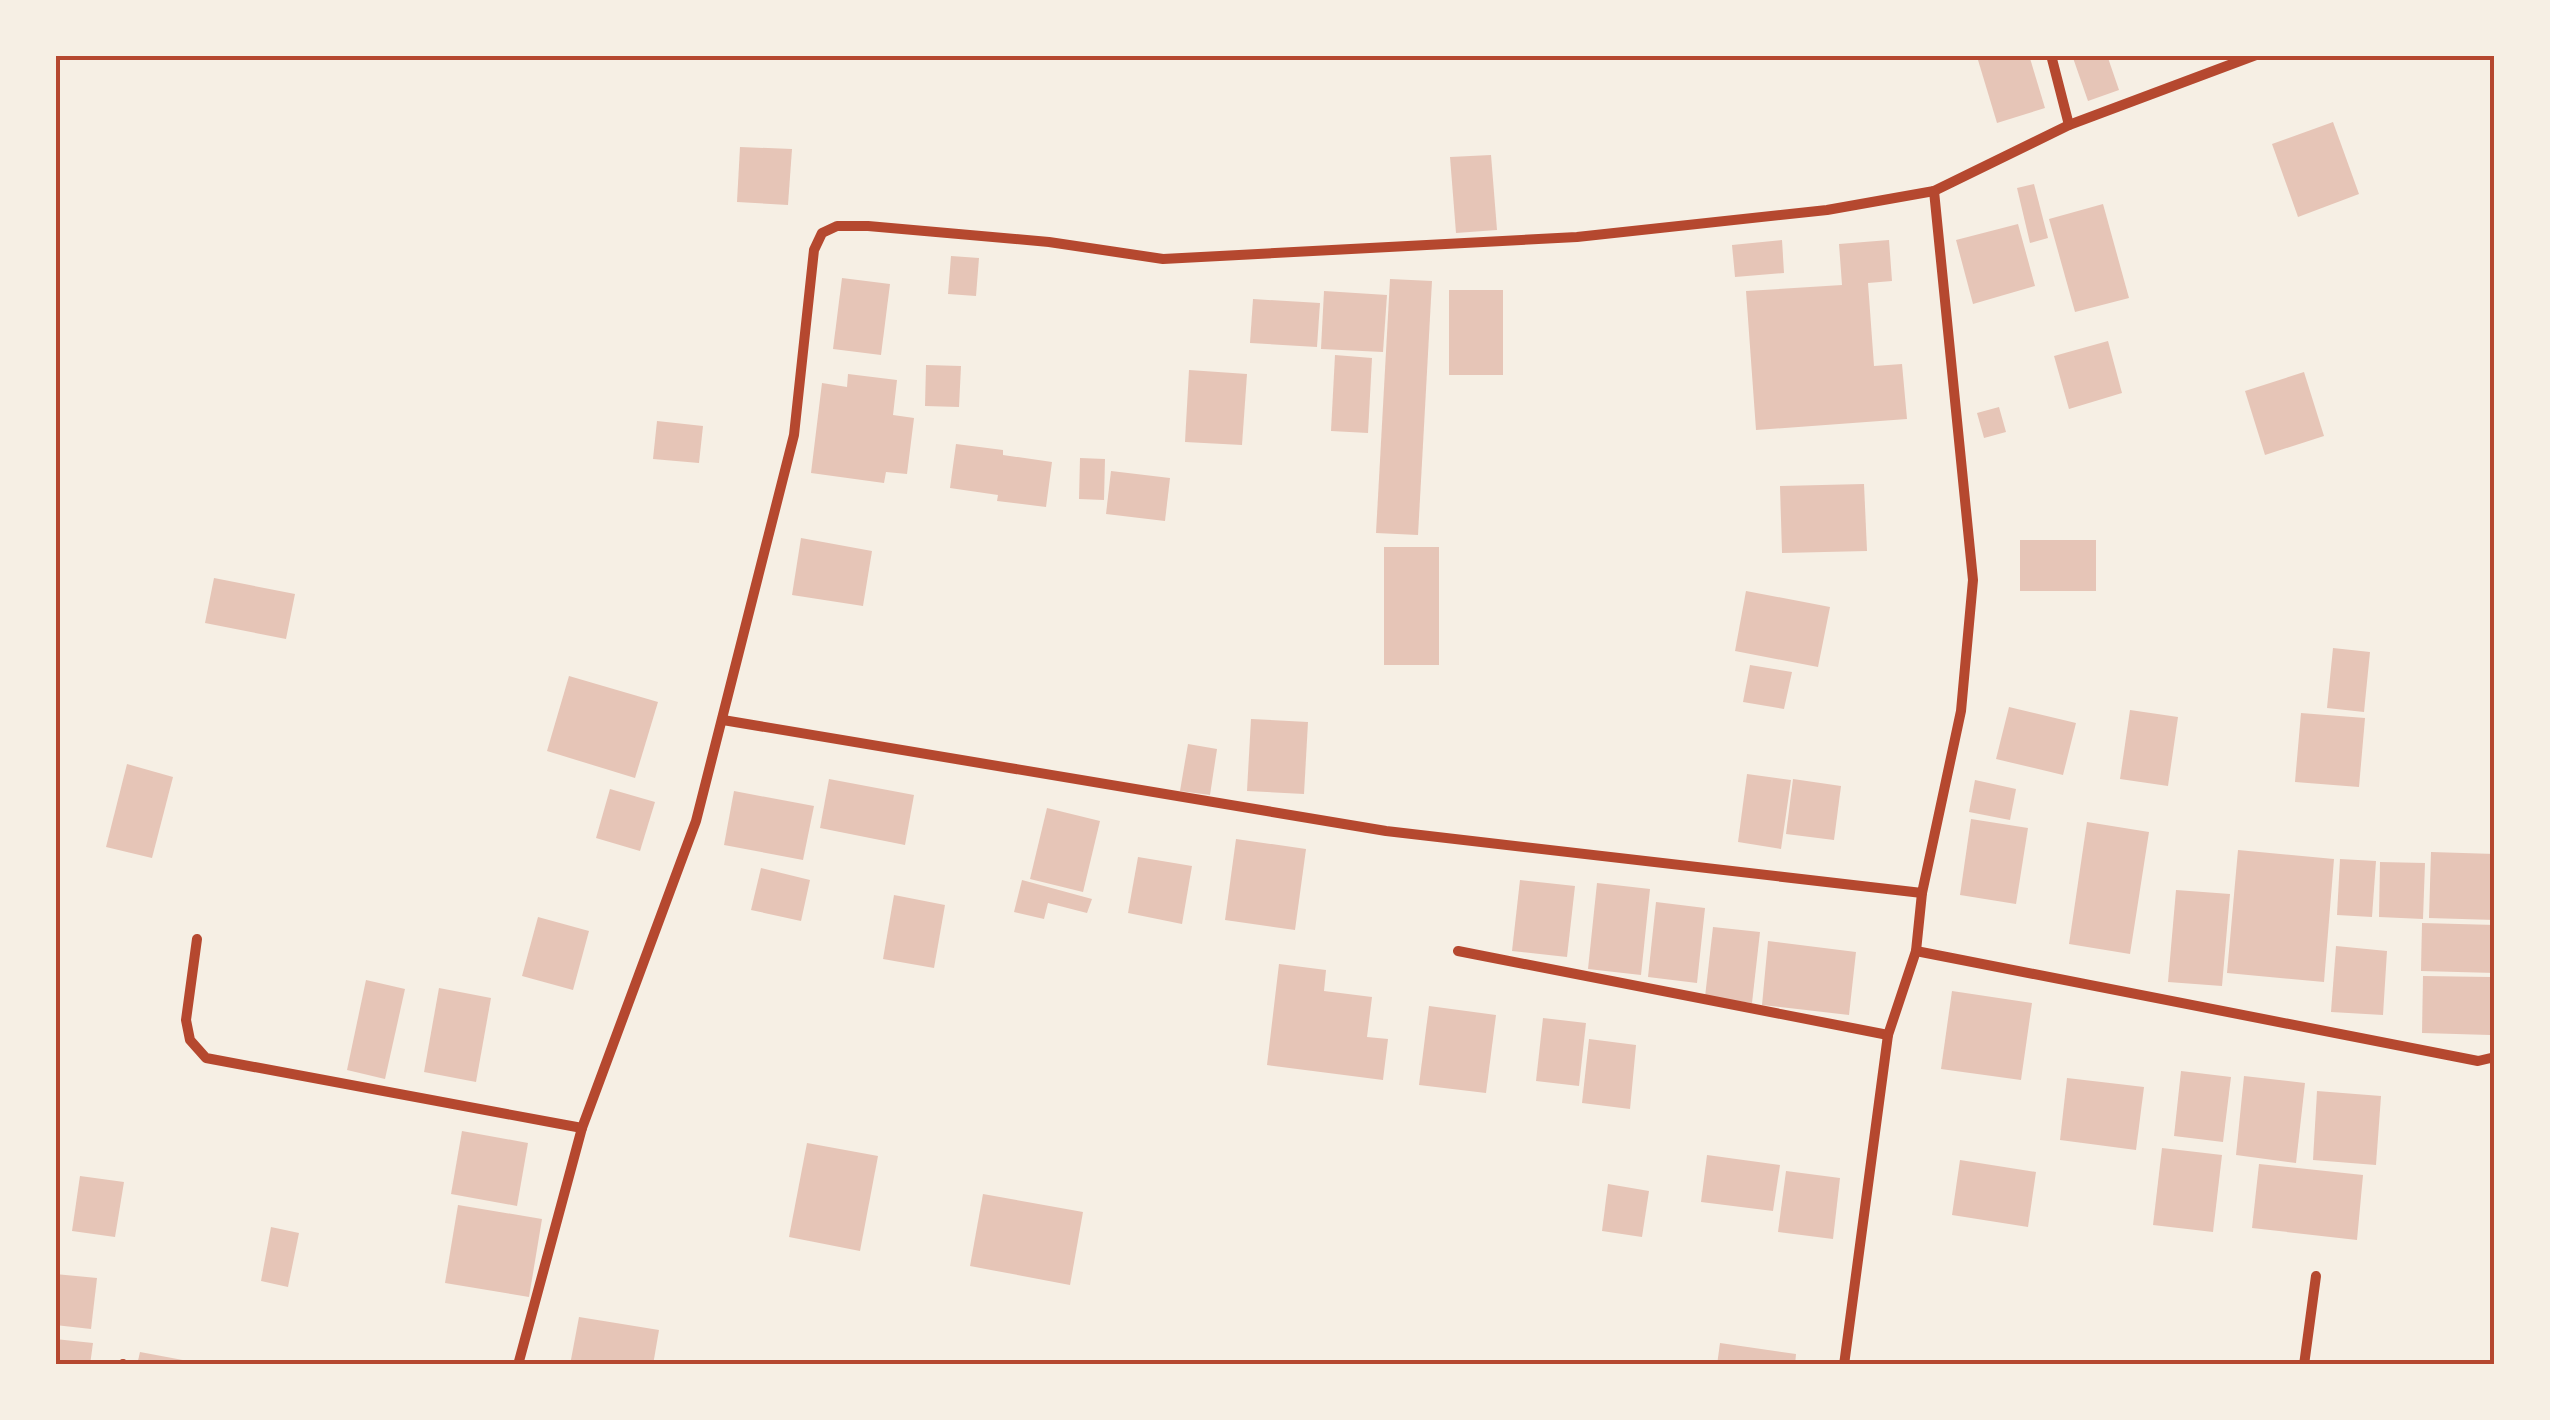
<svg xmlns="http://www.w3.org/2000/svg" width="2550" height="1420" font-family="'Source Sans 3',sans-serif">
	<rect width="100%" height="100%" fill="#f6efe4"/>
	<g fill="#e6c5b7">
		<polygon points="1993,55 2029,55 2045,108 1997,123 1978,60"/>
		<polygon points="2072,55 2107,55 2119,90 2088,101"/>
		<polygon points="2333,122 2359,194 2298,217 2272,144"/>
		<polygon points="740,147 792,149 788,205 737,202"/>
		<polygon points="1491,155 1497,230 1456,233 1450,157"/>
		<polygon points="2034,184 2048,238 2030,243 2017,188"/>
		<polygon points="2103,204 2129,298 2075,312 2049,219"/>
		<polygon points="2018,224 2035,286 1973,304 1956,240"/>
		<polygon points="1782,240 1784,273 1735,277 1732,245"/>
		<polygon points="1889,240 1892,281 1868,283 1874,366 1902,364 1907,419 1756,430 1746,291 1842,285 1839,244"/>
		<polygon points="951,256 979,258 976,296 948,294"/>
		<polygon points="842,278 890,284 881,355 833,349"/>
		<polygon points="1390,279 1432,281 1418,535 1376,533"/>
		<rect x="1449" y="290" width="54" height="85"/>
		<polygon points="1324,291 1387,295 1383,352 1321,349"/>
		<polygon points="1253,299 1320,303 1317,347 1250,343"/>
		<polygon points="2108,341 2122,393 2069,409 2054,356"/>
		<polygon points="1335,355 1372,358 1368,433 1331,431"/>
		<polygon points="926,365 961,366 959,407 925,406"/>
		<polygon points="1189,370 1247,374 1242,445 1185,442"/>
		<polygon points="2304,372 2324,436 2265,455 2245,391"/>
		<polygon points="848,374 897,380 893,415 914,418 907,474 886,472 884,483 811,473 822,383 847,387"/>
		<polygon points="1999,407 2006,432 1984,438 1977,413"/>
		<polygon points="657,421 703,426 699,463 653,459"/>
		<polygon points="956,444 1003,450 1003,455 1052,462 1046,507 997,501 998,495 950,488"/>
		<polygon points="1080,458 1105,459 1104,500 1079,499"/>
		<polygon points="1111,471 1170,478 1165,521 1106,514"/>
		<polygon points="1864,484 1867,551 1782,553 1780,486"/>
		<polygon points="801,538 872,551 863,606 792,595"/>
		<rect x="2020" y="540" width="76" height="51"/>
		<rect x="1384" y="547" width="55" height="118"/>
		<polygon points="214,578 295,594 286,639 205,623"/>
		<polygon points="1746,591 1830,607 1818,667 1735,651"/>
		<polygon points="2333,648 2370,652 2364,712 2327,708"/>
		<polygon points="1750,665 1792,672 1784,709 1743,702"/>
		<polygon points="569,676 658,702 635,778 547,751"/>
		<polygon points="2009,707 2076,723 2063,775 1996,759"/>
		<polygon points="2130,710 2178,717 2168,786 2120,779"/>
		<polygon points="2301,713 2365,718 2359,787 2295,782"/>
		<polygon points="1251,719 1308,722 1304,794 1247,791"/>
		<polygon points="1188,744 1217,749 1210,795 1180,791"/>
		<polygon points="127,764 173,777 152,858 106,847"/>
		<polygon points="1747,774 1791,780 1781,849 1738,842"/>
		<polygon points="829,779 914,795 905,845 820,828"/>
		<polygon points="1793,779 1841,786 1834,840 1786,834"/>
		<polygon points="1975,780 2016,789 2010,820 1969,812"/>
		<polygon points="610,789 655,802 640,851 596,838"/>
		<polygon points="734,791 814,806 803,860 724,845"/>
		<polygon points="1047,808 1100,821 1083,892 1030,879"/>
		<polygon points="1971,819 2028,828 2016,904 1960,895"/>
		<polygon points="2087,822 2149,832 2130,954 2069,944"/>
		<polygon points="1236,839 1306,849 1295,930 1225,920"/>
		<polygon points="2238,850 2334,859 2324,982 2227,973"/>
		<polygon points="2431,852 2495,854 2495,920 2429,918"/>
		<polygon points="1138,857 1192,866 1182,924 1128,913"/>
		<polygon points="2340,859 2376,861 2372,917 2337,915"/>
		<polygon points="2380,862 2425,863 2423,919 2379,917"/>
		<polygon points="761,868 810,880 801,921 751,910"/>
		<polygon points="1022,880 1092,899 1087,913 1048,903 1044,919 1014,912"/>
		<polygon points="1520,880 1575,886 1567,957 1512,951"/>
		<polygon points="1597,883 1650,889 1641,975 1588,969"/>
		<polygon points="2176,890 2230,894 2222,986 2168,982"/>
		<polygon points="894,895 945,905 934,968 883,959"/>
		<polygon points="1656,902 1705,908 1697,983 1648,977"/>
		<polygon points="538,917 589,931 573,990 522,976"/>
		<polygon points="2422,923 2495,925 2495,973 2421,971"/>
		<polygon points="1713,927 1760,932 1752,1003 1705,997"/>
		<polygon points="1768,941 1856,952 1849,1015 1762,1005"/>
		<polygon points="2336,946 2387,951 2383,1015 2331,1012"/>
		<polygon points="1279,964 1326,970 1324,991 1372,997 1367,1037 1388,1039 1383,1080 1267,1065"/>
		<polygon points="2423,976 2491,977 2490,1035 2422,1033"/>
		<polygon points="366,980 405,989 385,1079 347,1070"/>
		<polygon points="439,988 491,998 476,1082 424,1072"/>
		<polygon points="1952,991 2032,1003 2021,1080 1941,1069"/>
		<polygon points="1429,1006 1496,1015 1486,1093 1419,1085"/>
		<polygon points="1543,1018 1586,1023 1579,1086 1536,1081"/>
		<polygon points="1589,1039 1636,1045 1630,1109 1582,1103"/>
		<polygon points="2181,1071 2231,1077 2223,1142 2174,1136"/>
		<polygon points="2244,1076 2305,1083 2296,1163 2236,1155"/>
		<polygon points="2067,1078 2144,1087 2136,1150 2060,1140"/>
		<polygon points="2317,1091 2381,1096 2376,1165 2313,1160"/>
		<polygon points="462,1131 528,1143 517,1206 451,1194"/>
		<polygon points="807,1143 878,1156 860,1251 789,1237"/>
		<polygon points="2162,1148 2222,1155 2213,1232 2153,1225"/>
		<polygon points="1707,1155 1780,1165 1773,1211 1701,1202"/>
		<polygon points="1960,1160 2036,1172 2028,1227 1952,1215"/>
		<polygon points="2259,1164 2363,1175 2357,1240 2252,1228"/>
		<polygon points="1786,1171 1840,1178 1833,1239 1778,1232"/>
		<polygon points="80,1176 124,1182 115,1237 72,1231"/>
		<polygon points="1608,1184 1649,1191 1642,1237 1602,1231"/>
		<polygon points="983,1194 1083,1212 1070,1285 970,1266"/>
		<polygon points="458,1205 542,1219 529,1297 445,1283"/>
		<polygon points="271,1227 299,1233 288,1287 261,1281"/>
		<polygon points="55,1274 97,1278 91,1329 55,1325"/>
		<polygon points="579,1317 659,1330 653,1365 570,1365"/>
		<polygon points="55,1339 93,1343 90,1365 55,1365"/>
		<polygon points="1720,1343 1796,1354 1795,1365 1717,1365"/>
		<polygon points="140,1352 188,1361 188,1365 137,1365"/>
	</g>
	<g fill="none" stroke-linecap="round" stroke-linejoin="round">
		<g stroke="#b5482f" stroke-width="10">
			<polyline points="2051,55 2069,125"/>
			<polyline points="723,720 1386,831 1922,893"/>
			<polyline points="197,939 186,1020 190,1040 206,1058 582,1128"/>
			<polyline points="1458,951 1888,1035"/>
			<polyline points="1916,951 2478,1061 2495,1057"/>
			<polyline points="123,1365 123,1364"/>
			<polyline points="518,1365 582,1128 696,821 794,435 814,250 822,233 837,226 868,226 1049,242 1163,259 1577,237 1827,210 1934,191 2069,125 2256,55"/>
			<polyline points="1844,1365 1888,1035 1916,951 1922,893 1961,711 1973,580 1934,191"/>
			<polyline points="2304,1365 2316,1276"/>
		</g>
	</g>
	<rect width="2550" height="1420" fill="none" stroke="#f6efe4" stroke-width="115"/>
	<rect x="58" y="58" width="2434" height="1304" fill="none" stroke="#b5482f" stroke-width="4"/>
</svg>
